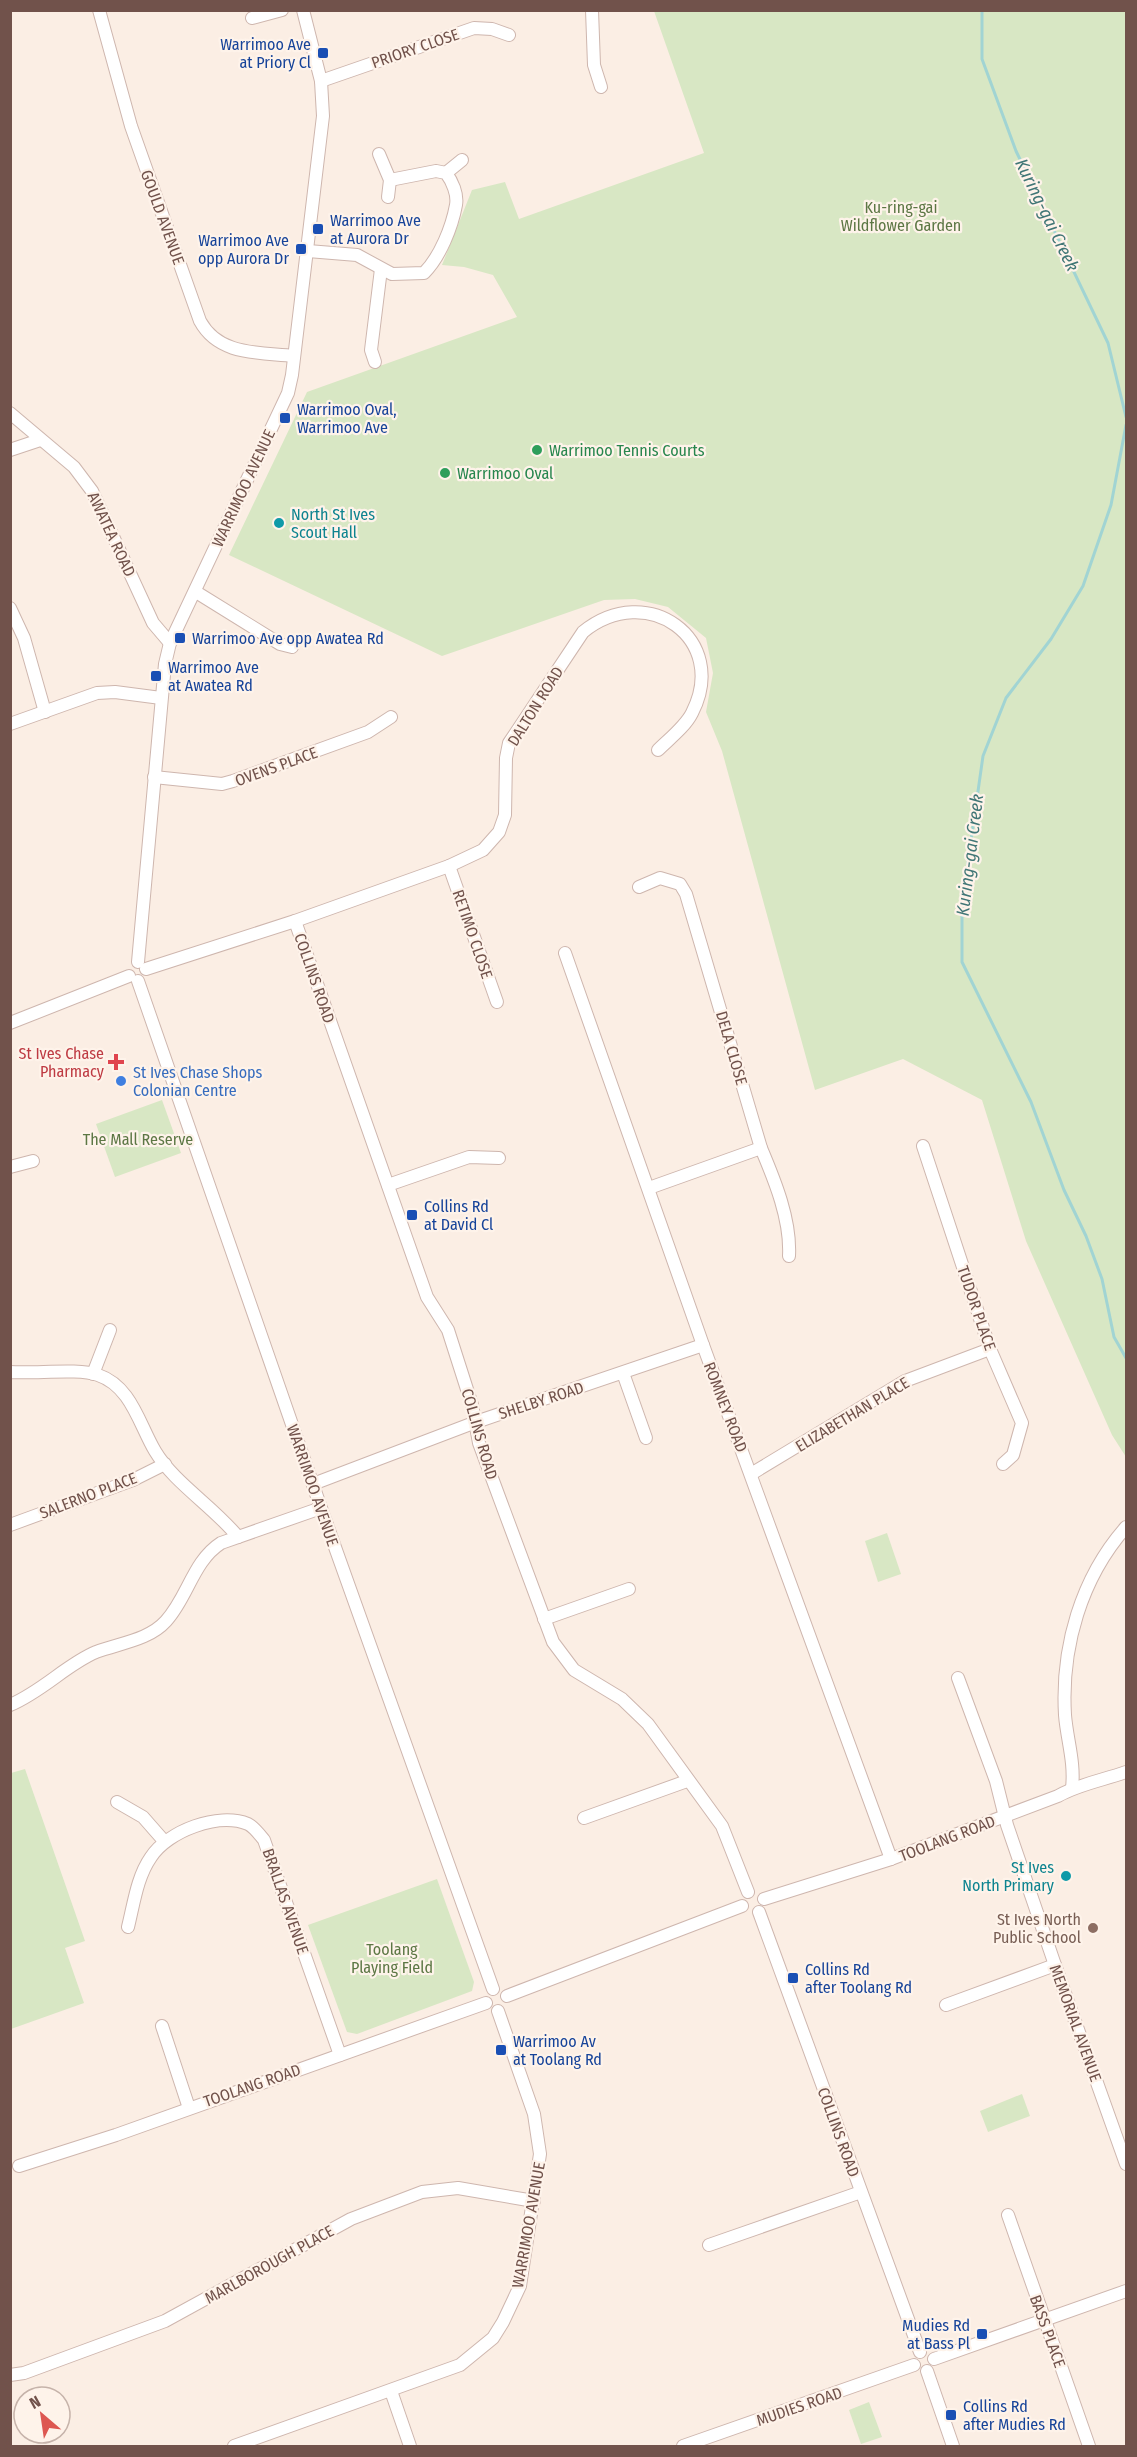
<svg xmlns="http://www.w3.org/2000/svg" width="1137" height="2457" font-family="'Fira Sans Condensed',sans-serif">
	<rect width="100%" height="100%" fill="#fbeee4"/>
	<g fill="#d8e7c4">
		<polygon points="654,11 1126,11 1126,1457 1112,1435 1026,1241 982,1100 903,1059 815,1090 722,751 706,712 713,673 706,638 668,607 635,599 604,600 442,656 229,555 307,392 517,317 493,275 464,267 442,265 472,190 505,182 519,219 704,153"/>
		<polygon points="162,1100 181,1153 115,1177 96,1124"/>
		<polygon points="887,1533 901,1574 878,1582 865,1541"/>
		<polygon points="25,1769 85,1941 65,1948 84,2003 11,2029 11,1773"/>
		<polygon points="437,1879 474,1982 472,1991 357,2034 347,2032 308,1925"/>
		<polygon points="1022,2094 1030,2116 988,2132 980,2111"/>
		<polygon points="869,2402 882,2437 861,2444 849,2410"/>
	</g>
	<g fill="none" stroke-linecap="round" stroke-linejoin="round">
		<g stroke="#a1d4d3" stroke-width="3">
			<polyline points="982,10 982,59 1016,151 1108,343 1126,417"/>
			<polyline points="1126,425 1111,505 1083,586 1051,639 1006,698 983,756 962,904 962,962 1031,1102 1064,1190 1086,1236 1102,1279 1114,1337 1126,1358"/>
		</g>
		<g stroke="#ceb6ae" stroke-width="14">
			<g id="minor">
				<path d="M99,10l32,116 69,195c19,35 59,31 94,35"/>
				<polyline points="592,10 594,65 601,87"/>
				<polyline points="252,18 282,10"/>
				<polyline points="321,81 474,28 492,29 509,35"/>
				<polyline points="379,154 390,180 388,197"/>
				<polyline points="446,173 462,160"/>
				<path d="M308,251l49,4 35,19 32,-1c16,-16 28,-46 32,-68 2,-11 -4,-24 -10,-32l-10,-2 -46,9"/>
				<polyline points="375,362 371,350 381,269"/>
				<polyline points="10,413 74,467 92,491 153,623 170,643"/>
				<polyline points="10,450 40,440"/>
				<polyline points="196,592 280,644 292,647"/>
				<polyline points="10,608 24,638 45,712"/>
				<polyline points="10,724 97,693 115,692 161,698"/>
				<polyline points="154,777 222,784 233,781 368,732 391,717"/>
				<polyline points="449,866 497,1002"/>
				<path d="M639,887l21,-9 20,6 6,10 75,254c14,33 30,72 28,108"/>
				<polyline points="295,921 427,1297 448,1330 472,1405 479,1443 553,1642 574,1670 622,1699 648,1724 722,1826 748,1892"/>
				<polyline points="565,953 703,1345 891,1859"/>
				<polyline points="138,962 165,664 170,643 288,393 292,375 323,116 321,81 303,10"/>
				<path d="M146,969l149,-48 154,-55 34,-16 16,-18 6,-17 1,-57 3,-15 74,-111c64,-52 147,7 109,81 -7,14 -23,26 -34,37"/>
				<polyline points="138,981 321,1508 493,1989"/>
				<polyline points="10,1023 129,976"/>
				<polyline points="923,1146 990,1349 1022,1423 1013,1455 1003,1464"/>
				<polyline points="10,1167 33,1161"/>
				<polyline points="388,1185 469,1157 499,1158"/>
				<polyline points="649,1188 761,1148"/>
				<path d="M10,1372c25,2 68,-4 88,3 33,11 41,49 57,76 19,32 59,56 83,86"/>
				<polyline points="623,1373 646,1438"/>
				<polyline points="93,1374 110,1330"/>
				<polyline points="751,1474 905,1381 990,1349"/>
				<polyline points="313,1484 476,1422 703,1345"/>
				<polyline points="10,1525 133,1480 165,1464"/>
				<polyline points="544,1619 629,1589"/>
				<polyline points="958,1678 996,1781 1007,1825 1055,1965 1126,2164"/>
				<path d="M10,1705c33,-14 57,-41 86,-53 24,-9 53,-12 70,-31 22,-24 27,-60 55,-78l100,-35"/>
				<path d="M1072,1788c3,-26 -5,-48 -7,-73 -4,-68 16,-137 61,-188"/>
				<polyline points="117,1802 143,1817 164,1841"/>
				<polyline points="584,1818 687,1781"/>
				<path d="M764,1899l127,-40 167,-63c21,-12 46,-16 68,-24"/>
				<polyline points="759,1912 920,2352"/>
				<path d="M128,1927c6,-24 9,-50 23,-70 17,-26 67,-45 97,-33 6,3 12,11 16,16l76,215"/>
				<polyline points="507,1996 742,1906"/>
				<polyline points="946,2005 1055,1965"/>
				<polyline points="162,2026 189,2108"/>
				<polyline points="19,2166 116,2135 486,2003"/>
				<polyline points="1008,2215 1089,2446"/>
				<polyline points="709,2245 861,2192"/>
				<polyline points="934,2359 1126,2291"/>
				<polyline points="927,2371 953,2446"/>
				<polyline points="10,2375 24,2373 165,2321 351,2219 422,2192 458,2188 534,2201"/>
				<polyline points="391,2391 410,2446"/>
				<polyline points="234,2446 460,2365 493,2338 503,2322 520,2286 540,2154 534,2114 498,2011"/>
				<polyline points="683,2446 914,2365"/>
			</g>
		</g>
		<use href="#minor" stroke="#fff" stroke-width="12"/>
	</g>
	<g fill="#1a4fb4" stroke="#fef3ea" stroke-width="2">
		<rect x="317" y="47" width="12" height="12" rx="3"/>
		<rect x="312" y="223" width="12" height="12" rx="3"/>
		<rect x="295" y="243" width="12" height="12" rx="3"/>
		<rect x="279" y="412" width="12" height="12" rx="3"/>
		<rect x="174" y="632" width="12" height="12" rx="3"/>
		<rect x="150" y="670" width="12" height="12" rx="3"/>
		<rect x="406" y="1209" width="12" height="12" rx="3"/>
		<rect x="787" y="1972" width="12" height="12" rx="3"/>
		<rect x="495" y="2044" width="12" height="12" rx="3"/>
		<rect x="976" y="2328" width="12" height="12" rx="3"/>
		<rect x="945" y="2409" width="12" height="12" rx="3"/>
	</g>
	<g fill="#2e9e5b" stroke="#fef3ea" stroke-width="2">
		<circle cx="537" cy="450" r="6"/>
		<circle cx="445" cy="473" r="6"/>
	</g>
	<g fill="#0f9aa8" stroke="#fef3ea" stroke-width="2">
		<circle cx="279" cy="523" r="6"/>
		<circle cx="1066" cy="1876" r="6"/>
	</g>
	<path fill="#e0444e" stroke="#fef3ea" stroke-width="2" d="M113 1053h6v6h6v6h-6v6h-6v-6h-6v-6h6z"/>
	<circle fill="#3f7fe0" stroke="#fef3ea" stroke-width="2" cx="121" cy="1081" r="6"/>
	<circle fill="#8d6e63" stroke="#fef3ea" stroke-width="2" cx="1093" cy="1928" r="6"/>
	<g text-anchor="middle" stroke-width="4.5" stroke-linejoin="round" paint-order="stroke">
		<g font-size="16" fill="#164399" stroke="#fef3ea" text-anchor="start">
			<text x="311" y="50" text-anchor="end">Warrimoo Ave<tspan x="311" dy="18">at Priory Cl</tspan></text>
			<text x="330" y="226">Warrimoo Ave<tspan x="330" dy="18">at Aurora Dr</tspan></text>
			<text x="289" y="246" text-anchor="end">Warrimoo Ave<tspan x="289" dy="18">opp Aurora Dr</tspan></text>
			<text x="297" y="415">Warrimoo Oval,<tspan x="297" dy="18">Warrimoo Ave</tspan></text>
			<text x="192" y="644">Warrimoo Ave opp Awatea Rd</text>
			<text x="168" y="673">Warrimoo Ave<tspan x="168" dy="18">at Awatea Rd</tspan></text>
			<text x="424" y="1212">Collins Rd<tspan x="424" dy="18">at David Cl</tspan></text>
			<text x="805" y="1975">Collins Rd<tspan x="805" dy="18">after Toolang Rd</tspan></text>
			<text x="513" y="2047">Warrimoo Av<tspan x="513" dy="18">at Toolang Rd</tspan></text>
			<text x="970" y="2331" text-anchor="end">Mudies Rd<tspan x="970" dy="18">at Bass Pl</tspan></text>
			<text x="963" y="2412">Collins Rd<tspan x="963" dy="18">after Mudies Rd</tspan></text>
		</g>
		<g font-size="16" fill="#71524b" stroke="#fef3ea">
			<text transform="translate(415 48) rotate(-19)" y="6">PRIORY CLOSE</text>
			<text transform="translate(163 217) rotate(70)" y="6">GOULD AVENUE</text>
			<text transform="translate(243 488) rotate(-65)" y="6">WARRIMOO AVENUE</text>
			<text transform="translate(112 534) rotate(65)" y="6">AWATEA ROAD</text>
			<text transform="translate(535 706) rotate(-58)" y="6">DALTON ROAD</text>
			<text transform="translate(276 766) rotate(-20)" y="6">OVENS PLACE</text>
			<text transform="translate(473 934) rotate(71)" y="6">RETIMO CLOSE</text>
			<text transform="translate(315 978) rotate(71)" y="6">COLLINS ROAD</text>
			<text transform="translate(732 1048) rotate(74)" y="6">DELA CLOSE</text>
			<text transform="translate(977 1308) rotate(71)" y="6">TUDOR PLACE</text>
			<text transform="translate(541 1400) rotate(-18)" y="6">SHELBY ROAD</text>
			<text transform="translate(726 1407) rotate(69)" y="6">ROMNEY ROAD</text>
			<text transform="translate(852 1414) rotate(-31)" y="6">ELIZABETHAN PLACE</text>
			<text transform="translate(480 1434) rotate(74)" y="6">COLLINS ROAD</text>
			<text transform="translate(313 1485) rotate(71)" y="6">WARRIMOO AVENUE</text>
			<text transform="translate(88 1495) rotate(-21)" y="6">SALERNO PLACE</text>
			<text transform="translate(947 1838) rotate(-21)" y="6">TOOLANG ROAD</text>
			<text transform="translate(286 1901) rotate(71)" y="6">BRALLAS AVENUE</text>
			<text transform="translate(1076 2023) rotate(70)" y="6">MEMORIAL AVENUE</text>
			<text transform="translate(252 2085) rotate(-19)" y="6">TOOLANG ROAD</text>
			<text transform="translate(839 2132) rotate(70)" y="6">COLLINS ROAD</text>
			<text transform="translate(528 2225) rotate(-80)" y="6">WARRIMOO AVENUE</text>
			<text transform="translate(269 2264) rotate(-29)" y="6">MARLBOROUGH PLACE</text>
			<text transform="translate(1048 2331) rotate(70)" y="6">BASS PLACE</text>
			<text transform="translate(799 2406) rotate(-19)" y="6">MUDIES ROAD</text>
		</g>
		<g font-size="16" fill="#5c7744" stroke="#fef3ea">
			<text x="901" y="213">Ku-ring-gai<tspan x="901" dy="18">Wildflower Garden</tspan></text>
			<text x="138" y="1145">The Mall Reserve</text>
			<text x="392" y="1955">Toolang<tspan x="392" dy="18">Playing Field</tspan></text>
		</g>
		<g font-size="16" fill="#27864d" stroke="#fef3ea" text-anchor="start">
			<text x="549" y="456">Warrimoo Tennis Courts</text>
			<text x="457" y="479">Warrimoo Oval</text>
		</g>
		<g font-size="16" fill="#0d838f" stroke="#fef3ea" text-anchor="start">
			<text x="291" y="520">North St Ives<tspan x="291" dy="18">Scout Hall</tspan></text>
			<text x="1054" y="1873" text-anchor="end">St Ives<tspan x="1054" dy="18">North Primary</tspan></text>
		</g>
		<g font-size="16" fill="#be3a42" stroke="#fef3ea" text-anchor="end">
			<text x="104" y="1059">St Ives Chase<tspan x="104" dy="18">Pharmacy</tspan></text>
		</g>
		<g font-size="16" fill="#366cbe" stroke="#fef3ea" text-anchor="start">
			<text x="133" y="1078">St Ives Chase Shops<tspan x="133" dy="18">Colonian Centre</tspan></text>
		</g>
		<g font-size="16" fill="#785e54" stroke="#fef3ea" text-anchor="end">
			<text x="1081" y="1925">St Ives North<tspan x="1081" dy="18">Public School</tspan></text>
		</g>
		<g font-size="18" font-style="italic" fill="#407676" stroke="#fef3ea">
			<text transform="translate(1047 215) rotate(64)" y="6">Kuring-gai Creek</text>
			<text transform="translate(970 855) rotate(-83)" y="6">Kuring-gai Creek</text>
		</g>
	</g>
	<rect width="1137" height="2457" fill="none" stroke="#71524b" stroke-width="24"/>
	<g transform="translate(42 2415) rotate(331)"><circle r="28" fill="#fef3ea" stroke="#c6b3aa" stroke-width="1.5"/>
	<path d="M0-4.5L10 22L0 15L-10 22Z" fill="#dd5751"/>
	<text y="-9" font-size="16" font-weight="bold" text-anchor="middle" fill="#71524b">N</text>
	</g>
</svg>
